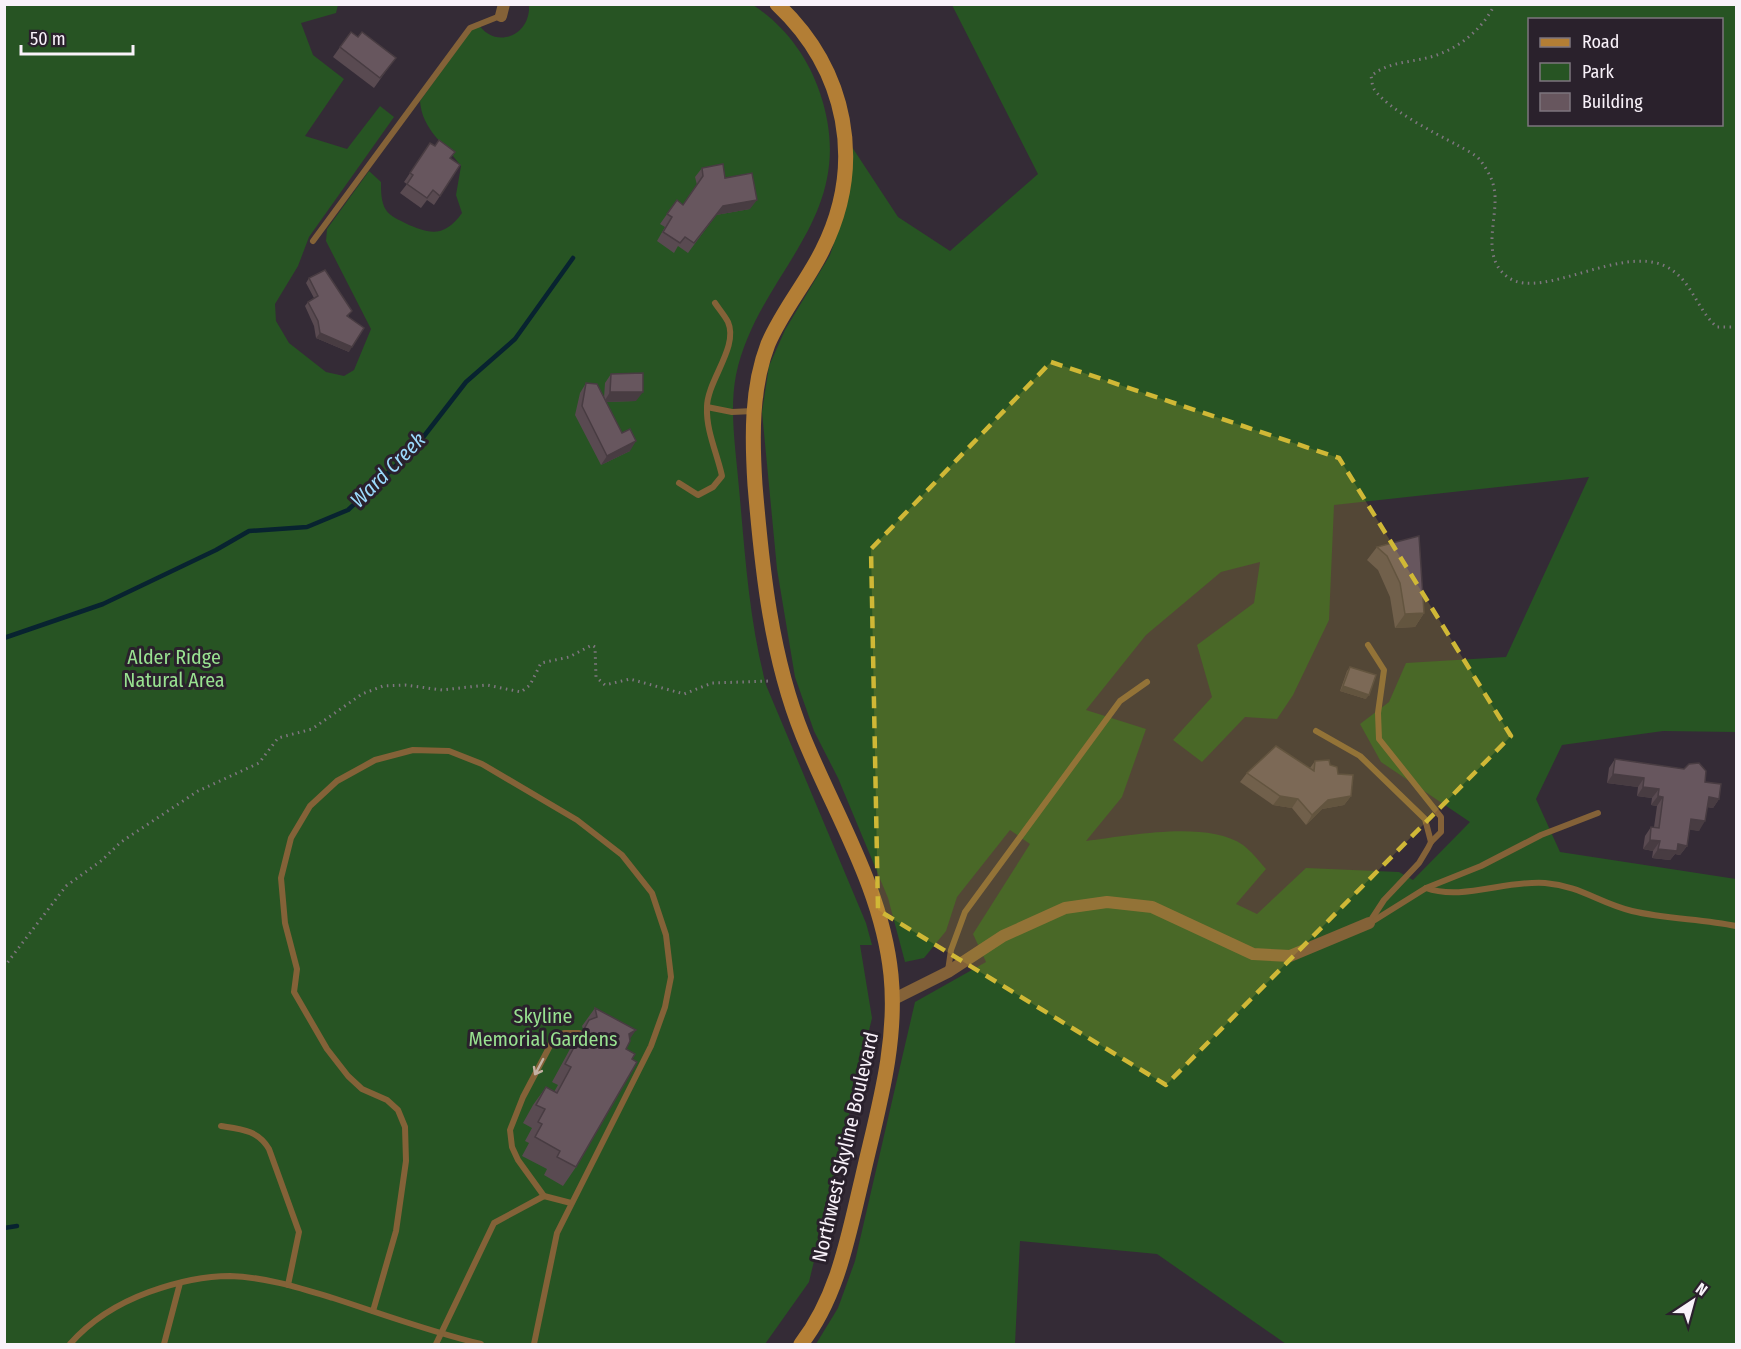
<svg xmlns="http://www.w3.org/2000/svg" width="1741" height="1349" font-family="'Fira Sans Condensed',sans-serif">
	<rect width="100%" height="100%" fill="#342b36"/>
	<g fill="#275423" fill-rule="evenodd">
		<path d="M5,5h333l-2,8 -35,10 12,32 31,24 -39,57 42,13 33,-43 14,11 -85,120 -11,29 -23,38 1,17 13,22 37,29 18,4 10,-6 17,-41 -45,-88 1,-12 42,-58 12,11c0,10 0,20 5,28 4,6 13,10 19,13 25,12 40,14 57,-10l-6,-18 5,-29c-16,-22 -39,-36 -41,-65l57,-79c17,29 54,14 52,-17h224c32,21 55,52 67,88 42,125 -62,177 -84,282 -7,36 0,76 3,113 6,66 10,132 27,197l100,238 6,22h-12l12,73 -63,264 -44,62h-760z"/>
		<path d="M952,5h784v727l-73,-1 -101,14 -26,54 24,53 176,27v465h-450l-129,-90 -137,-13 -5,103h-199l22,-36 17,-47 60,-259 71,-40 -13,-28 57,-90 -20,-14 -53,67 -11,34 -22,27 -19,4 -17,-64 -50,-120 -24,-47 -19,-54 -18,-108 -15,-157 7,-46 16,-36 45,-75 14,-42 8,-66 46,70 52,34 88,-77zM1530,20h192v104h-192zM1589,477l-83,180 -100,6 -17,39 -29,22 21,38 89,60 -57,58 -14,-8 -93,-4 -49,46 -21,-10 30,-35c-7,-8 -15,-18 -23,-24 -37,-25 -114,-9 -157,-4l36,-44 24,-68 -60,-19 60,-75 75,-63 39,-10 -6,41 -57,42 15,52 -39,43 29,22 43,-45 32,2 16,-24 36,-75 5,-115z"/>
	</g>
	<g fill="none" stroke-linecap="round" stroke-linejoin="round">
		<g stroke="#082330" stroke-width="4.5">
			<polyline points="4,638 103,604 216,550 249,531 307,527 348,510 414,449 466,382 515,339 573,258"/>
			<polyline points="4,1228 17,1226"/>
		</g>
		<g stroke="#7e767f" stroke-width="3" stroke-dasharray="1.5 4.5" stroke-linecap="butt">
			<path d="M1495,4c-12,24 -33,42 -58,51 -22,8 -47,5 -66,21 1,4 1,10 3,13 13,20 61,44 83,56 7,4 17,8 23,15 6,8 12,17 14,28 6,28 -16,69 15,90 34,22 112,-33 156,-12 27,13 31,43 52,61h19"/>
			<polyline points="4,967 66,886 101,861 121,842 198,791 259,763 278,738 312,729 362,694 383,686 405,685 442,690 487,685 521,692 530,685 541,663 569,657 592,645 595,647 596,677 605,685 630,679 684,694 712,683 771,681"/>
		</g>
		<g stroke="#846238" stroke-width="6">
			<polyline points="313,241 470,28 500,16"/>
			<polyline points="707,407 732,412 753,411"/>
			<path d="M679,483l19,12 15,-8 9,-11c-5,-23 -16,-45 -15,-69 0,-26 32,-60 21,-85 -3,-6 -9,-13 -13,-19"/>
			<polyline points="1368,645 1384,670 1378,713 1379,739 1441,817 1441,832 1431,842"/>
			<polyline points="1316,731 1360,756 1425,819 1431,842 1428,848 1419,863 1384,900 1369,923"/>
			<path d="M1426,888c35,13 80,-8 119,-5 36,3 54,20 87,28 34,8 70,8 104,15"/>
			<polyline points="1370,923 1426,888 1481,866 1541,835 1598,813"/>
			<polyline points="948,971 951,950 965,912 1120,701 1147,682"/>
			<path d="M221,1126c20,3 37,4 48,23l30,83 -11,53"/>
			<polyline points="544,1196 518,1160 512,1147 510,1130 523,1097 552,1042 564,1033 579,1033"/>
			<polyline points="373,1311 396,1231 406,1161 405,1127 398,1110 387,1100 362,1089 348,1076 327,1049 294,992 297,969 285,923 281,878 291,838 310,806 337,781 375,760 413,750 449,751 482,764 577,820 622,855 652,893 666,935 671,977 665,1007 651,1046 557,1233 534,1344"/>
			<path d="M70,1344c21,-24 49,-41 79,-52 25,-9 54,-16 81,-16 35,1 70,12 103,22 49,16 98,34 148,46"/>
			<polyline points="164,1344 180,1283"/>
			<polyline points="436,1344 494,1223 544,1196 571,1203"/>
		</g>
		<g stroke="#846238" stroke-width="12">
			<polyline points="501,16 504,4"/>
			<polyline points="892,1000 948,972 1003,936 1065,908 1107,902 1152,907 1253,954 1290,956 1369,923"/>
		</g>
		<path stroke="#b37e35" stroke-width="15" d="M777,4c70,66 89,160 45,247 -16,32 -40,60 -54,93 -17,44 -16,94 -13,141 7,84 16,172 48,251 32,79 79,152 88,239 7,70 -14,137 -29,204 -14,58 -24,117 -61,165"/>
	</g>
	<g fill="#594a51">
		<polygon points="358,37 389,67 374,88 333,57 340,47"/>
		<polygon points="430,143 450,158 440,196 434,205 427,200 421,208 400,193 407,184 404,182"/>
		<polygon points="702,168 725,178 750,209 716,215 688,253 678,246 674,253 657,241 665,227 660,224 677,200 683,205 697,185 695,177"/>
		<polygon points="309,278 349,316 348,317 349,352 316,338 314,326 305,306 308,302 314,298 306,283"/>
		<polygon points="611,374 636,401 606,402 630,451 601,465 575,415 580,393 586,383 604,398 605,383"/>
		<polygon points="1419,536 1424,613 1415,627 1395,628 1390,597 1378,570 1367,560 1377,547"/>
		<polygon points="1350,667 1366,699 1340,691 1347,671"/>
		<polygon points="1615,759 1705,782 1719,799 1713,808 1707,807 1699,831 1689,829 1687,846 1680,855 1675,854 1670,860 1652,858 1653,851 1643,849 1645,836 1651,827 1654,827 1657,806 1651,805 1652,798 1637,796 1638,787 1607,783 1609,768"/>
		<polygon points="1315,761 1330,765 1338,774 1351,796 1344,805 1322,809 1306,825 1292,808 1273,805 1240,782 1247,773 1310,768"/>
		<polygon points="595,1008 630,1039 576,1167 563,1186 544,1175 547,1169 522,1156 529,1143 525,1141 532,1128 523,1123 533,1105 546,1087 554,1092 558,1085 552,1082 576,1038 583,1029 582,1026"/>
	</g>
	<g fill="#483c42">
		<polygon points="757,200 750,209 716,215 688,253 723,206"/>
		<polygon points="320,333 352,347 349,352 316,338"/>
		<polygon points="610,392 643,392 636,401 604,402"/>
		<polygon points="636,441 630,451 601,465 607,456"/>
		<polygon points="1424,613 1415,627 1395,628 1405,614"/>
		<polygon points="1343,686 1369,695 1366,699 1340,691"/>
		<polygon points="1613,774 1644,778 1638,787 1607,783"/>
		<polygon points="1643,787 1659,789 1652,798 1637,796"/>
		<polygon points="1280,796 1298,799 1292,808 1273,805"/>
		<polygon points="1351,796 1344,805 1322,809 1306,825 1312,815 1328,800"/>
		<polygon points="1658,796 1663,797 1657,806 1651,805"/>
		<polygon points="1709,797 1719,799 1713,808 1702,806"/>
		<polygon points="1691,819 1705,821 1699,831 1684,829"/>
		<polygon points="1650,840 1660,841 1653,851 1643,849"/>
		<polygon points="1678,844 1687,846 1680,855 1675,854 1670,860 1652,858 1658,849"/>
		<polygon points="636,1030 623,1049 629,1034"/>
	</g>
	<g fill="#67565e" stroke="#483c42" stroke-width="1.5">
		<polygon points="351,32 358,37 362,32 396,58 380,78 340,47"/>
		<polygon points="439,140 455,152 450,158 460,165 440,196 433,190 427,198 407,184 413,175 410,173 430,143 435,146"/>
		<polygon points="723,164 725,178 752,173 757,200 723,206 694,243 685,237 680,243 663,232 672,217 667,214 677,200 683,205 703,176 702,168"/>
		<polygon points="325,270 352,311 347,316 364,328 352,347 320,333 318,321 308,302 318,296 309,278"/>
		<polygon points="643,373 643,392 610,392 611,374"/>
		<polygon points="586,383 597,384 622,433 630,429 636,441 607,456 582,406"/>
		<polygon points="1419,536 1424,613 1405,614 1400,583 1387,556 1377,547"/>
		<polygon points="1350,667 1376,675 1369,695 1343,686"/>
		<polygon points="1276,746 1314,771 1315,761 1329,760 1330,765 1337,767 1338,774 1353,775 1351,796 1328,800 1312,815 1298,799 1280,796 1247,773"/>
		<polygon points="1615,759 1684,769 1689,764 1699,763 1706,771 1705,782 1721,784 1719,799 1709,797 1705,821 1691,819 1687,846 1678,844 1677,851 1658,849 1660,841 1650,840 1651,827 1659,828 1663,797 1658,796 1659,789 1643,787 1644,778 1613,774"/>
		<polygon points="595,1008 636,1030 629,1034 630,1041 626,1049 635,1054 632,1059 637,1062 576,1167 557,1157 560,1151 535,1137 542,1124 538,1122 545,1109 536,1105 546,1087 557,1093 571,1067 565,1064 589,1020 597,1017"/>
	</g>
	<defs><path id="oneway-shaft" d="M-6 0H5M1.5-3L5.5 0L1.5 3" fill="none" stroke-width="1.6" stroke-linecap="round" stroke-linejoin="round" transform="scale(1.5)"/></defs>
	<use stroke="#c4b1a3" href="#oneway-shaft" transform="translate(539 1067) rotate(118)"/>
	<path fill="#d0b836" fill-opacity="0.2" stroke="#d0b836" stroke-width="4.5" stroke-dasharray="12 8" stroke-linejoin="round" d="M1051,362l288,96 172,278 -345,349 -288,-175 -7,-361z"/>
	<g text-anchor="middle" stroke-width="6" stroke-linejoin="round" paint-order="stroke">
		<g font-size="20" fill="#98e190" stroke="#2a212c">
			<text x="174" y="664">Alder Ridge<tspan x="174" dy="23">Natural Area</tspan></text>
			<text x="543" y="1023">Skyline<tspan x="543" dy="23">Memorial Gardens</tspan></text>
		</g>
		<g font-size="20" fill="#f9f2fa" stroke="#2a212c">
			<text transform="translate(845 1147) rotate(-77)" y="7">Northwest Skyline Boulevard</text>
		</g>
		<g font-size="21" font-style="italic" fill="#9cdafd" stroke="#2a212c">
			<text transform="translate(388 470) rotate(-45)" y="7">Ward Creek</text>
		</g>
	</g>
	<rect width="1741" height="1349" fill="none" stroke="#f9f2fa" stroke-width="12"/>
	<rect x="1528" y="18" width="195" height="108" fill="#2a212c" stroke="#7d757e" stroke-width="1.5"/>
	<rect x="1540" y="38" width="30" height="9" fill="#b37e35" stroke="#7d757e" stroke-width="1.5"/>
	<text x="1582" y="48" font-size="18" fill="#f9f2fa">Road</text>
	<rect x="1540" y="63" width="30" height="18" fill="#275423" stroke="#7d757e" stroke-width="1.5"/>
	<text x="1582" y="78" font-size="18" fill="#f9f2fa">Park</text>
	<rect x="1540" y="93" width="30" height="18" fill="#67565e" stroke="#7d757e" stroke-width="1.5"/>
	<text x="1582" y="108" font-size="18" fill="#f9f2fa">Building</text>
	<g transform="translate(1693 1301) rotate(36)" stroke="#2a212c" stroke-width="4.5" paint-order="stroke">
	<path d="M0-4.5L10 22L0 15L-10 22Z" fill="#f9f2fa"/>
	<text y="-9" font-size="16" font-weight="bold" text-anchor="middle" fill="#f9f2fa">N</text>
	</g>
	<path d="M21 45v9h112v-9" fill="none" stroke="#f9f2fa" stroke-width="3"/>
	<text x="30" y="45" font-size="18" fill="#f9f2fa" stroke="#2a212c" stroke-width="4.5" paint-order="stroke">50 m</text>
</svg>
